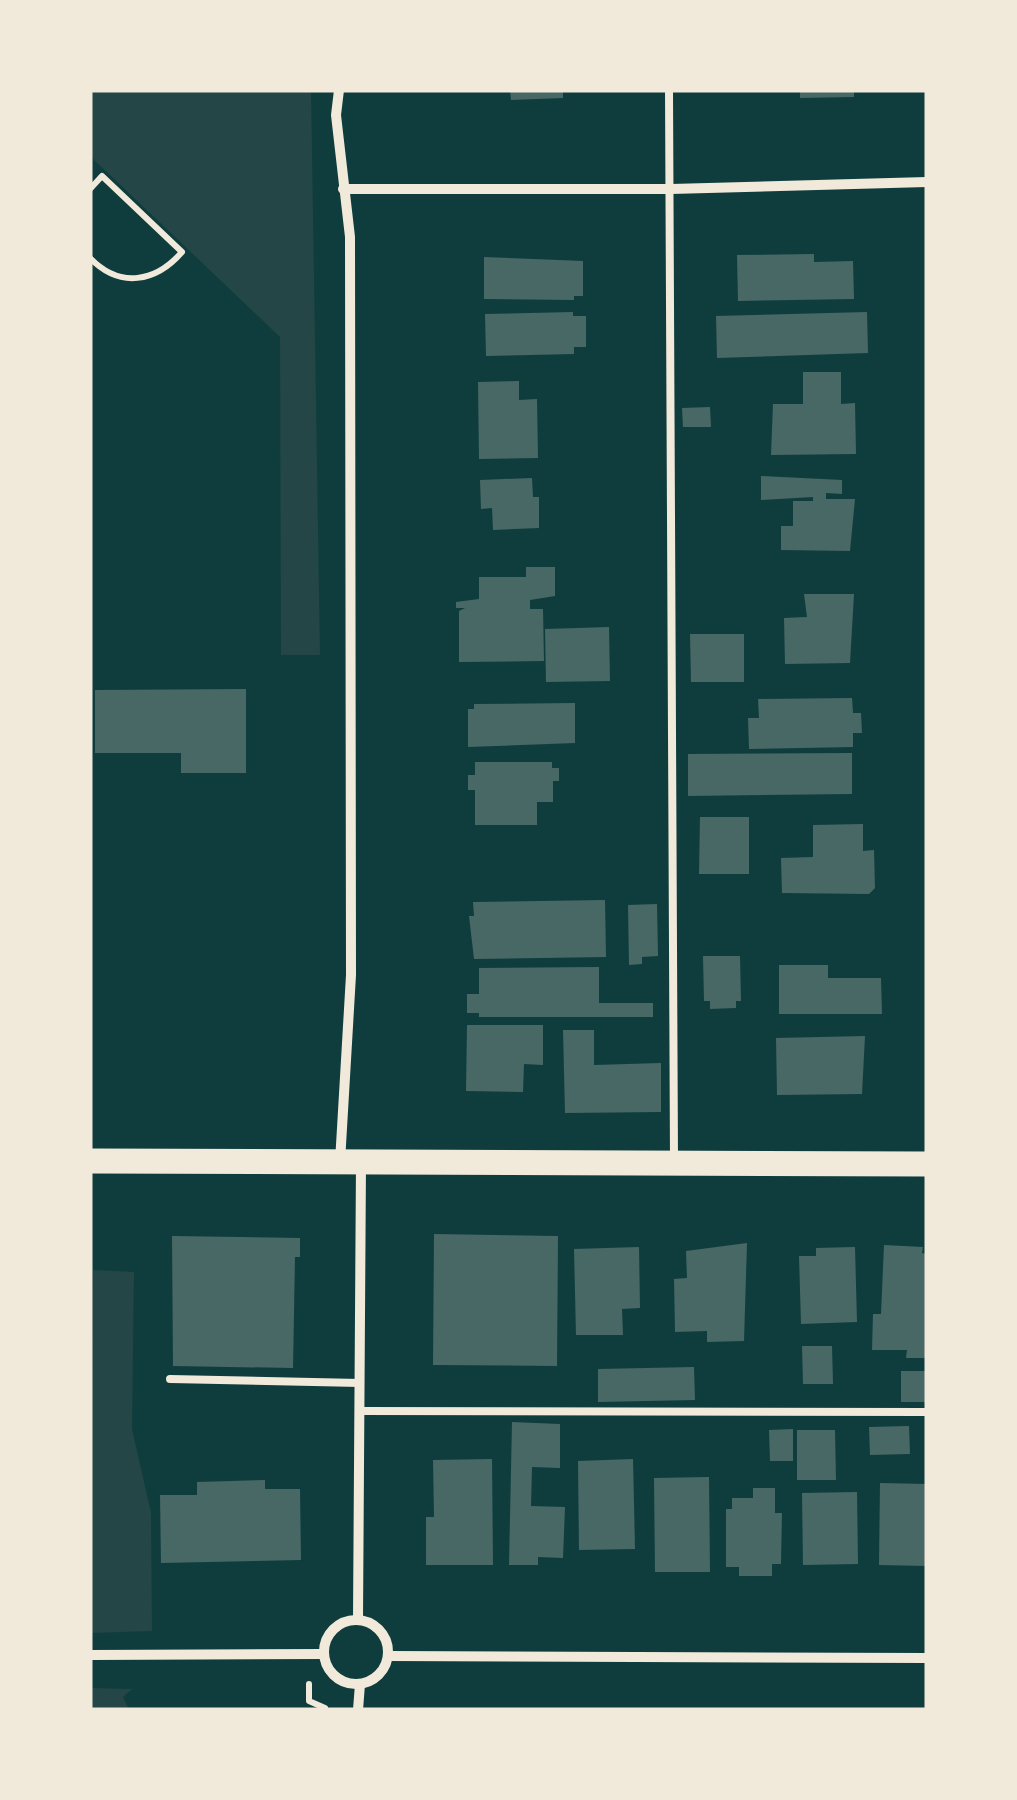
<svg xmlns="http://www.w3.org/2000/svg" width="1017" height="1800" font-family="Karla,sans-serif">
	<rect width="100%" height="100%" fill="#0f3d3e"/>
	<g fill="#244646">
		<polygon points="90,90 311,90 320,655 281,655 280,337 90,156"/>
		<polygon points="93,1270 134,1272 132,1429 151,1513 152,1631 90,1633"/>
		<polygon points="90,1688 132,1689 123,1697 129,1710 90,1710"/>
	</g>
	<g fill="#486865">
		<polygon points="510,90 563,90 563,98 511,100"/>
		<polygon points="800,90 854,90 854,97 800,98"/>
		<polygon points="814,254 814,262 853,261 854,299 738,301 737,255"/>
		<polygon points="484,257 583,261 583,296 574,296 574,300 484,299"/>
		<polygon points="573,312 573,316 586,316 586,347 574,347 574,354 486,356 485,314"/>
		<polygon points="867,312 868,353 717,358 716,316"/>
		<polygon points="803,372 841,372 841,404 855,403 856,454 771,455 773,404 803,404"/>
		<polygon points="519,381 519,400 537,399 538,458 479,459 478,382"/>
		<polygon points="710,407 711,427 683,427 682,408"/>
		<polygon points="761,476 842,480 842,494 826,493 826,499 855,499 850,551 781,550 781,526 793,526 793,501 813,501 813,497 761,500"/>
		<polygon points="532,478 533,497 539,497 539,528 493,530 492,508 481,509 480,480"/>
		<polygon points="526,567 555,567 555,596 530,600 530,609 543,609 544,661 459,662 459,611 465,608 456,608 456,602 479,599 479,577 526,577"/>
		<polygon points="804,594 854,594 850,663 785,664 784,618 807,617"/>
		<polygon points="609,627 610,681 546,682 545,629"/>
		<polygon points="690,634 744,634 744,682 691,682"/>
		<polygon points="246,689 246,773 181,773 181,753 95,753 95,690"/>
		<polygon points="852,698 853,713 861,713 862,733 853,733 853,747 749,749 748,718 759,718 758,699"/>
		<polygon points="575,703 575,743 468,747 468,709 474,709 474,704"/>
		<polygon points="852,753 852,794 688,796 688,754"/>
		<polygon points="475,762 552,762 552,768 559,768 559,781 553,781 553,802 537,802 537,825 475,825 475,790 468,790 468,775 475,775"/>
		<polygon points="700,817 749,817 749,874 699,874"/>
		<polygon points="863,824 863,851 874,850 875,888 869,894 782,893 781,858 813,857 813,825"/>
		<polygon points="605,900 606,957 474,959 469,916 474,916 473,902"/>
		<polygon points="657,904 658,956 642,957 642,964 629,965 628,905"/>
		<polygon points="703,956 740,956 741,1001 736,1001 736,1008 710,1009 710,1001 704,1001"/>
		<polygon points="779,965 828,965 828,978 881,978 882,1014 779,1014"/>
		<polygon points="599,967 599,1003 653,1003 653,1017 479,1017 479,1013 467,1013 467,994 479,994 479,968"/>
		<polygon points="467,1025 543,1025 543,1065 524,1064 523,1092 466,1091"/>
		<polygon points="563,1030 594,1030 594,1065 661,1063 661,1112 565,1113"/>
		<polygon points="865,1036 862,1094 777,1095 776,1038"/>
		<polygon points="434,1234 558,1236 557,1366 433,1365"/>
		<polygon points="172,1236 300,1238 300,1257 295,1257 293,1368 173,1366"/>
		<polygon points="747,1243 744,1341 707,1342 707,1331 675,1332 674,1279 687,1278 686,1251"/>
		<polygon points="884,1245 923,1247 922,1253 927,1254 927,1358 906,1358 907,1350 872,1350 873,1314 881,1314"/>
		<polygon points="639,1247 640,1308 622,1309 623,1335 576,1335 574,1249"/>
		<polygon points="855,1247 857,1322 801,1324 799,1256 816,1256 816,1248"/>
		<polygon points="802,1346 832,1346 833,1384 803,1384"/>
		<polygon points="694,1367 695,1400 598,1402 598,1369"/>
		<rect x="901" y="1371" width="26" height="31"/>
		<polygon points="512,1422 560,1424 560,1468 532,1467 531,1506 565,1507 563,1558 538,1557 538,1565 509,1565"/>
		<polygon points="909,1426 910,1454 870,1455 869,1427"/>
		<polygon points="793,1429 793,1461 770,1461 769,1430"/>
		<polygon points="797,1430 835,1430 836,1480 797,1480"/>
		<polygon points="492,1459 493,1565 426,1565 426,1517 434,1517 433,1460"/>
		<polygon points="633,1459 635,1549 579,1550 578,1461"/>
		<polygon points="709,1477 710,1572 655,1572 654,1478"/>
		<polygon points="265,1480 265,1489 300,1489 301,1560 161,1563 160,1495 197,1495 197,1482"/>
		<polygon points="880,1483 927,1484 927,1566 879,1565"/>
		<polygon points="753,1488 775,1488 775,1513 782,1513 781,1564 772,1564 772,1576 739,1576 739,1567 726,1567 726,1509 732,1509 732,1498 753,1498"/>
		<polygon points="857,1492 858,1564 803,1565 802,1493"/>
	</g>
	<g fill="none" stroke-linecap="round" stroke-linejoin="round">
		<g stroke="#f1e9da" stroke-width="6">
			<path d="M90,189l12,-13 80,76c-26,30 -62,37 -92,6"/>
			<polyline points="309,1684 309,1701 325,1708"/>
		</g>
		<g stroke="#f1e9da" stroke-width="8">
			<polyline points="669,90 674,1160"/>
			<polyline points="170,1379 360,1383"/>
			<polyline points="360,1411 927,1412"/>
		</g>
		<g stroke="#f1e9da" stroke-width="10">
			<polyline points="339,90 336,115 350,237 351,975 340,1162"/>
			<polyline points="343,189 671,189 927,182"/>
			<polyline points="358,1619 361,1162"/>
			<circle cx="356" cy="1652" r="32"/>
			<polyline points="90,1655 324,1654"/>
			<polyline points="388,1656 927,1658"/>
			<polyline points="358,1710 360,1684"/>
		</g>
		<polyline stroke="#f1e9da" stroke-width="25" points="90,1161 927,1164"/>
	</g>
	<rect width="1017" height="1800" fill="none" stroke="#f1e9da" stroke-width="185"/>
</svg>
